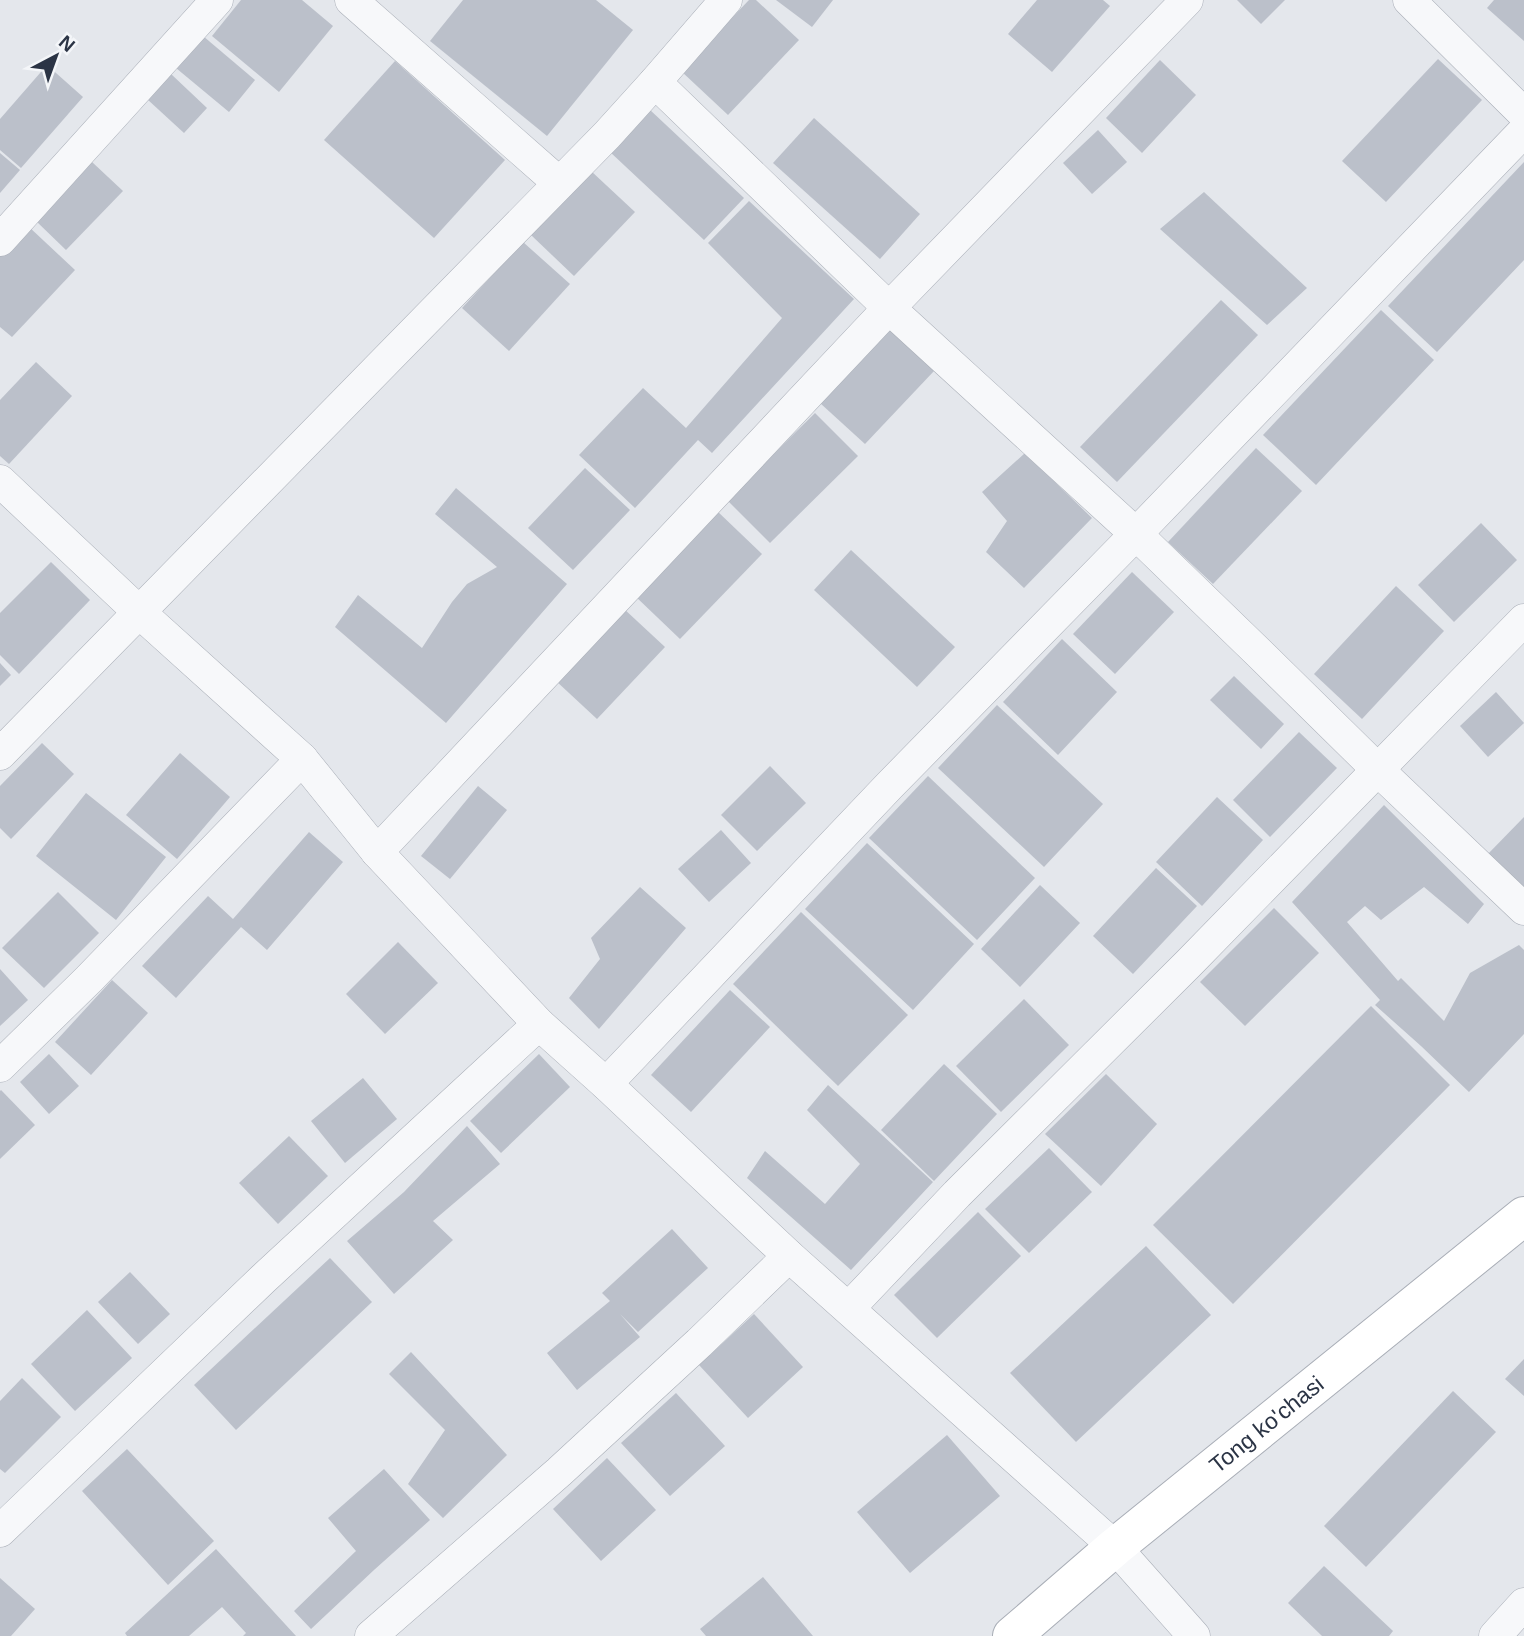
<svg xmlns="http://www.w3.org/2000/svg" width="1524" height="1636" font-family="Arial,sans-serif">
	<rect width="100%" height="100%" fill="#e4e7ec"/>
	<g fill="#bbc0ca">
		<polygon points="241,0 302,0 333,26 279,92 212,36"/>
		<polygon points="463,0 596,0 633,30 547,136 430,41"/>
		<polygon points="749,0 756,0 799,40 728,115 681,71"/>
		<polygon points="776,0 833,0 812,27"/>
		<polygon points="1037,0 1103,0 1110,6 1052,72 1008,34"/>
		<polygon points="1237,0 1285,0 1261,24"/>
		<polygon points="1494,0 1524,0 1524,41 1487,8"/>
		<polygon points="203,36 255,80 229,112 176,68"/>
		<polygon points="1438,59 1482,100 1386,202 1342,161"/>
		<polygon points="1160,60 1196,95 1142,153 1106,118"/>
		<polygon points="395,61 505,160 434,238 324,140"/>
		<polygon points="47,65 83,97 21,168 0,150 0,119"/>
		<polygon points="171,74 207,108 184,133 147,99"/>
		<polygon points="649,109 744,198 704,240 609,151"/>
		<polygon points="814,118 920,214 880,259 773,163"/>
		<polygon points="1098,130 1127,162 1092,194 1063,163"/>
		<polygon points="0,153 20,170 0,193"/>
		<polygon points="92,162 123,191 66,250 36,221"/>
		<polygon points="1524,162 1524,260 1437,352 1388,306"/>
		<polygon points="591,171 635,212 574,276 531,235"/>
		<polygon points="1204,192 1307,288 1267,325 1160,229"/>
		<polygon points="749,201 854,299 712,453 698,440 635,508 579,455 643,388 686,428 782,318 708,243"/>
		<polygon points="28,226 75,270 12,337 0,327 0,256"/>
		<polygon points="523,242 570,284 509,351 462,308"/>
		<polygon points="1221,300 1258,335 1117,482 1080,447"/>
		<polygon points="1381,310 1434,360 1316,485 1263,435"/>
		<polygon points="890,329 934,371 865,444 820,403"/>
		<polygon points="36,362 72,396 9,464 0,456 0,400"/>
		<polygon points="815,413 858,456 770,543 727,500"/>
		<polygon points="1256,448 1302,491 1213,584 1168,542"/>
		<polygon points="1025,453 1092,518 1024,588 986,552 1007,521 982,492"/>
		<polygon points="585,468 630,510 573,570 528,528"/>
		<polygon points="456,488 567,584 446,723 335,627 358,595 422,648 452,602 467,584 497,567 435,514"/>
		<polygon points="716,510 762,554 680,639 634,595"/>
		<polygon points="1481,523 1517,560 1454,622 1418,585"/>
		<polygon points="851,550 955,647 917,687 814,590"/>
		<polygon points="51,562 90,600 19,674 0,655 0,613"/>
		<polygon points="1132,572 1174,612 1115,674 1073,634"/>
		<polygon points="1396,586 1444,631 1362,719 1314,674"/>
		<polygon points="623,608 665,647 597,719 555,680"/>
		<polygon points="1062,639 1117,692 1058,755 1003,702"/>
		<polygon points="0,663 11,675 0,686"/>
		<polygon points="1234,676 1284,724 1261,749 1210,700"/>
		<polygon points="1496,692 1524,723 1488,757 1460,726"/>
		<polygon points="997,705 1103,804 1044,867 938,768"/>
		<polygon points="1299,732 1337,768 1270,837 1233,800"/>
		<polygon points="42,743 74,774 11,839 0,828 0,786"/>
		<polygon points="180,753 230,797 177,859 126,815"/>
		<polygon points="770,766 806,803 757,851 721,815"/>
		<polygon points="928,776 1035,878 977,940 869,838"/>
		<polygon points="478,786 507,810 450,879 421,856"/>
		<polygon points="86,793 166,857 116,920 36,856"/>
		<polygon points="1217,797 1263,840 1202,906 1156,862"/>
		<polygon points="1384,805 1484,904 1468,924 1424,887 1381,920 1365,906 1347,922 1398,981 1401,978 1444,1021 1470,973 1519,945 1524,950 1524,1034 1469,1092 1421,1046 1375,1005 1380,1000 1292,902"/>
		<polygon points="1524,817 1524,890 1487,855"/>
		<polygon points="721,830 751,863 709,902 678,869"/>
		<polygon points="309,832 343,862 267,950 241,927 176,998 142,966 208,896 233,919"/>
		<polygon points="867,843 974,944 913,1010 805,909"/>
		<polygon points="1156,868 1197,906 1133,974 1093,936"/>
		<polygon points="1040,885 1080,923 1020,987 981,949"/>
		<polygon points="640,887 686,928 599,1029 569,998 600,959 591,938"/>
		<polygon points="58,892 99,933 44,988 2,948"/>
		<polygon points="1274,908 1319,953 1245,1026 1200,982"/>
		<polygon points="801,912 908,1015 838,1086 733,984"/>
		<polygon points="398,942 438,983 385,1034 346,994"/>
		<polygon points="0,969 28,1000 0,1026"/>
		<polygon points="112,980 148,1013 91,1075 55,1042"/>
		<polygon points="730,990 770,1027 691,1112 651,1075"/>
		<polygon points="1024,999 1069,1045 1001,1112 956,1066"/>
		<polygon points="1371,1006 1450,1085 1233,1304 1153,1225"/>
		<polygon points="49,1054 79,1086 49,1114 20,1082"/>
		<polygon points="539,1054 570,1087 501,1153 470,1121"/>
		<polygon points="944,1064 997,1114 934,1181 881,1130"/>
		<polygon points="1106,1074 1157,1124 1101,1186 1045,1134"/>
		<polygon points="363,1078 397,1119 345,1163 311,1121"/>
		<polygon points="828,1085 933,1182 851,1270 747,1178 765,1151 825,1204 860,1164 807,1110"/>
		<polygon points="1,1090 35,1125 0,1159 0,1091"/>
		<polygon points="467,1126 500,1164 433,1221 453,1240 394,1294 347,1241 404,1192"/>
		<polygon points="289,1136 328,1176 278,1224 239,1183"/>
		<polygon points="1049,1148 1092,1192 1029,1253 985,1209"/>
		<polygon points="978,1212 1021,1256 937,1338 894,1295"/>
		<polygon points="672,1229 708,1268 638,1332 620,1314 640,1337 577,1390 547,1353 610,1301 602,1293"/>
		<polygon points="1146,1246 1211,1315 1076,1442 1010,1373"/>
		<polygon points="330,1258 372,1302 236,1430 194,1385"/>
		<polygon points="130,1272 170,1314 138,1344 98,1302"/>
		<polygon points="87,1310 132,1358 75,1411 31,1364"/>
		<polygon points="754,1314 803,1367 748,1418 699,1365"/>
		<polygon points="411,1352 507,1455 443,1518 408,1484 445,1430 389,1374"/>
		<polygon points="1524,1359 1524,1396 1505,1379"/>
		<polygon points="22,1378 61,1417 5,1473 0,1469 0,1401"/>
		<polygon points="1453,1391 1496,1432 1366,1567 1324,1526"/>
		<polygon points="676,1393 725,1446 670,1496 621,1443"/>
		<polygon points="947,1435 1000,1496 910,1573 857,1512"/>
		<polygon points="127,1449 214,1541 168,1585 82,1491"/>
		<polygon points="607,1458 656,1510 601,1561 553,1509"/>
		<polygon points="384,1469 430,1520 374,1570 311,1629 294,1611 356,1551 328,1518"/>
		<polygon points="216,1549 296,1636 243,1636 246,1633 222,1607 189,1636 127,1636 125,1633"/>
		<polygon points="1324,1566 1393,1631 1389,1636 1322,1636 1288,1603"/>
		<polygon points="763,1577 813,1636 706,1636 700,1629"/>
		<polygon points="0,1578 35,1609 11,1636 0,1636"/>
	</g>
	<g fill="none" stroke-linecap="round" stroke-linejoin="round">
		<g stroke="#a9aeb7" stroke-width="33">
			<g id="street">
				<polyline points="351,0 559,183"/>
				<polyline points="1409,0 1524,114"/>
				<polyline points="655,82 889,308 1136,534 1260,654 1378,770 1524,909"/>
				<polyline points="0,240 217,0"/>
				<polyline points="0,481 139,612 302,759 377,852 539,1024 606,1084 789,1256 1115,1547 1194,1636"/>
				<polyline points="0,754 607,135 655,82 726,0"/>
				<polyline points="377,852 889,308 1187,0"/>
				<polyline points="0,1066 89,979 302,759"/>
				<polyline points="606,1084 889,786 1136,534 1524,131"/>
				<polyline points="849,1308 957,1194 1188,964 1524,620"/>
				<polyline points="0,1531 263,1279 539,1024"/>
				<polyline points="371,1636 559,1472 699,1343 789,1256"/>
				<polyline points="1495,1636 1524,1604"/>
			</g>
		</g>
		<g stroke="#a9aeb7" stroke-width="40">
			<g id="secondary">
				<path id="s1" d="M1012,1636l103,-89 409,-331"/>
			</g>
		</g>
		<use href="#street" stroke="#f7f8fa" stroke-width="32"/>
		<use href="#secondary" stroke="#fff" stroke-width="38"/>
	</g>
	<g text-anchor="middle" stroke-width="6" stroke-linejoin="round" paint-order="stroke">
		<g font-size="23" fill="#2b3445" stroke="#f4f6f9">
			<text dy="8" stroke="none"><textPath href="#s1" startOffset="331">Tong ko'chasi</textPath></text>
		</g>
	</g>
	<g transform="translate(56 56) rotate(41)" stroke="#f4f6f9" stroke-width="5" paint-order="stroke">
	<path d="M0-5L12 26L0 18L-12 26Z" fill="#2b3445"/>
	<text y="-10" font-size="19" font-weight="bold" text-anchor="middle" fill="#2b3445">N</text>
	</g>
</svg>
